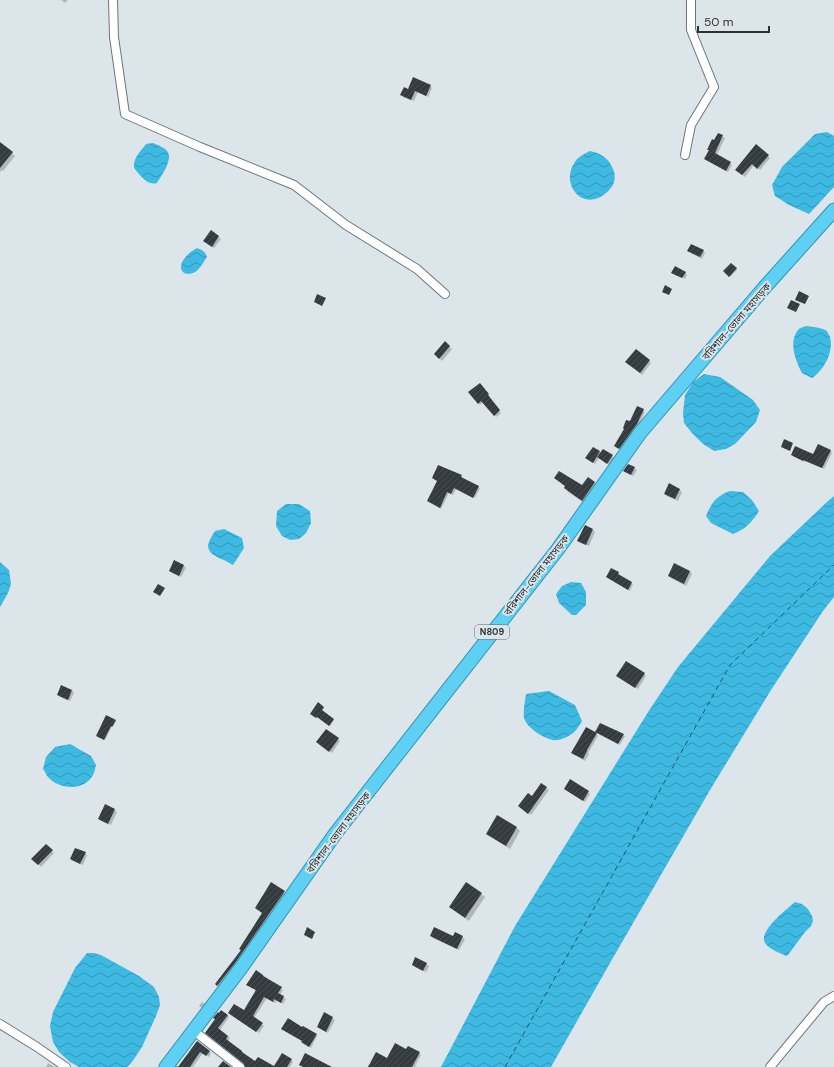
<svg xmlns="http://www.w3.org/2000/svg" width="834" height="1067" font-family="'DM Sans','Noto Sans Bengali',sans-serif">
	<defs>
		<pattern id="water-waves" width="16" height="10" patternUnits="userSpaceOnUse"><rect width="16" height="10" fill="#3db9e2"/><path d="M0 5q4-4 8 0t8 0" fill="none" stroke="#3497b8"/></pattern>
		<pattern id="building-hatch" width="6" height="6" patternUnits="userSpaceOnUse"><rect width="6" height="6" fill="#333b3e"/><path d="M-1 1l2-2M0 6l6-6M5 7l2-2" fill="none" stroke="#484f52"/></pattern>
	</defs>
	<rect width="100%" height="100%" fill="#dce6ea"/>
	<g fill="url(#water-waves)">
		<polygon points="827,132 834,136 834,187 809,214 789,205 775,196 772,185 782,167 815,134"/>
		<path d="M153,143c4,2 11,4 14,8 7,8 -6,25 -10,32 -10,3 -17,-8 -23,-15 -1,-10 6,-16 12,-24z"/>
		<path d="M590,151c10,2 19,7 23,18 3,6 2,15 -3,20 -24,28 -54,-5 -33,-30 3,-3 9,-6 13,-8z"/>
		<path d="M197,248c5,2 8,3 10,9 -3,4 -7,12 -12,15 -5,3 -14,3 -14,-5 0,-8 10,-16 16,-19z"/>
		<path d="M806,326c6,1 15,1 21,5 0,1 3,5 3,6 4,15 -6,33 -18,41l-10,-5c-6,-12 -14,-30 -4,-43 1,-2 5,-3 8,-4z"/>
		<polygon points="704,374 720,377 753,400 760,410 756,422 735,444 726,449 714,451 703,444 692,433 684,423 683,413 685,395 693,382"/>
		<path d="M730,491l13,1 9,8 7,11c-7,11 -13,18 -26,23l-22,-11 -5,-7c6,-14 9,-19 24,-25z"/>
		<polygon points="834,496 834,597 823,611 771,690 710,790 610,963 551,1067 441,1067 515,926 650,709 678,667 770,556 828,501"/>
		<polygon points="286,504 299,504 310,511 311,523 306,533 299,539 290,540 282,536 276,526 277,511"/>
		<path d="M224,529l18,9 2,10 -11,17c-4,-2 -8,-5 -12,-6 -17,-8 -15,-14 -6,-28z"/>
		<polygon points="0,562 9,570 11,584 8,593 0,607"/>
		<polygon points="571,582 581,583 586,592 586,605 576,615 572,615 559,603 556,594 562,586"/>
		<path d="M549,691l26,14 7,16c-3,5 -6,11 -12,14 -4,3 -12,6 -17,5 -10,-2 -26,-12 -29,-22 -1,-6 1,-18 2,-24z"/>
		<path d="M70,744l21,12 5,9c-1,3 -1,7 -3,10 -8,16 -34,15 -45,2 -2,-2 -3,-6 -5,-8l3,-12 9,-10z"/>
		<path d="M795,902l7,2 6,5 4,7 1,5 -2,5 -6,6 -17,23 -2,1c-6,-3 -17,-7 -21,-13 -7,-12 22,-34 30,-41z"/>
		<polygon points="87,953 94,953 101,955 139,976 154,987 159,997 160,1005 156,1016 142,1047 132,1062 127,1067 79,1067 70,1062 59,1052 53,1042 50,1026 53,1012 75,968"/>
	</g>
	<g fill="#0003">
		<polygon points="61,0 68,0 65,3"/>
		<polygon points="430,86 432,88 428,97 418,92 414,101 403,97 401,94 408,90"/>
		<polygon points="718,134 725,138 717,155 732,165 728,172 708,160 710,151 708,149 715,141"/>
		<polygon points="0,143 15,156 3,171 2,170 0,172"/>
		<polygon points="768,156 770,158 760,170 754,165 745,177 736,170"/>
		<polygon points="211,232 221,239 214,248 207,243"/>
		<polygon points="703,250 705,253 702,259 691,253 689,251"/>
		<polygon points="731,264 737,270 730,277 725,271"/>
		<polygon points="685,272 687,275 685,279 675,275"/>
		<polygon points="445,343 452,349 442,361 435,354"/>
		<polygon points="649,361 651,363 642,375 629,364"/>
		<polygon points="481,386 490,397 489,398 501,413 496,417 483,402 480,405 470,392"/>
		<polygon points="638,407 645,412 638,426 621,449 617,447"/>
		<polygon points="593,448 601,453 612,456 614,458 610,465 599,458 595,464 589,460"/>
		<polygon points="830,450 832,453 824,469 806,461 805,462 794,457 792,455 814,455"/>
		<polygon points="634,468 637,470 633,476 624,471"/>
		<polygon points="461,476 463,478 462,479 480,488 475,498 456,489 453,495 449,493 441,509 428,501 438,481 433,478"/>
		<polygon points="555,478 582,487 588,478 598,486 586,504 568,492 565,488 566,487"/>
		<polygon points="669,485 680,490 682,492 678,501 667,496 665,493"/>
		<polygon points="585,527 593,530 595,532 589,546 581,543 578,541"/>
		<polygon points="184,566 186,568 181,577 172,573 170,571"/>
		<polygon points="611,569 618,573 620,575 619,576 633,584 630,591 608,578"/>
		<polygon points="690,571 692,574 686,586 671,578 669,576"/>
		<polygon points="644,674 646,676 638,689 620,678"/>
		<polygon points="72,690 74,693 70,701 60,697 58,695"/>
		<polygon points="318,703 324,708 322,711 334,720 330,726 318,717 317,718 311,714"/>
		<polygon points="115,721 116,721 113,727 112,726 105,740 98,737"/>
		<polygon points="596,732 623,735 625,736 620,745"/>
		<polygon points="596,734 598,736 588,753 589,754 585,761 575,755 572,753"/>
		<polygon points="338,739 340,741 332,753 320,744"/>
		<polygon points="541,784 549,790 531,815 521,808 532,798"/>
		<polygon points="567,791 588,792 590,794 585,802"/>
		<polygon points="106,806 115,810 117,812 111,825 102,821 99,819"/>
		<polygon points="497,816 517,828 520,831 510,849 491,837 487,834"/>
		<polygon points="46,845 54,853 41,867 33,859"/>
		<polygon points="85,853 87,855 83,865 73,861 71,859"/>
		<polygon points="271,884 287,895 219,987 216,984 242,950 263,913"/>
		<polygon points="481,894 485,897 469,921 454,910"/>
		<polygon points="455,933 465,939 459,950 433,938 431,935 453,937"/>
		<polygon points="426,964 429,966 426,972 415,967 413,965"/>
		<polygon points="263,975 283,990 280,995 286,999 283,1004 277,1001 275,1003 267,998 254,1018 264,1026 259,1033 232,1015 244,1011 256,991 250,987"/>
		<polygon points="202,1002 205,1004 202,1008 199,1006"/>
		<polygon points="325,1014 335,1020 328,1033 318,1027"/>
		<polygon points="227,1015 229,1017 220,1030 230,1038 228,1041 255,1063 273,1067 246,1067 245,1063 208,1034"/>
		<polygon points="316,1035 317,1036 311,1048 304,1044"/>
		<polygon points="198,1042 211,1053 209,1057 203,1053 193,1067 179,1067"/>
		<polygon points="407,1050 419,1053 421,1055 415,1066 417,1067 368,1067 369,1064 370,1065 387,1059"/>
		<polygon points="291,1060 293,1062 290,1067 275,1067"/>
		<polygon points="48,1063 55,1067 46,1067"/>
	</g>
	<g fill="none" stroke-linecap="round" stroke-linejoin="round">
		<polyline stroke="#225465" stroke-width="1" stroke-dasharray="5 4" stroke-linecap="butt" points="505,1067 730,665 834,565"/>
	</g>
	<g fill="url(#building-hatch)">
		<polygon points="413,77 431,85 426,96 415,91 411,100 400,95 404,87 408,89"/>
		<polygon points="718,133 723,135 715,153 731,162 726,171 704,159 709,150 707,150 712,139 714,140"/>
		<polygon points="0,142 13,152 0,168"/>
		<polygon points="756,144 769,155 757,169 752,164 742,175 735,170"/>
		<polygon points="211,230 219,236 212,247 203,241"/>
		<polygon points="691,244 704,250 700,257 687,251"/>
		<polygon points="731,263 737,268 729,277 723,271"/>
		<polygon points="675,266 686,272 682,278 671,273"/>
		<polygon points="665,285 672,289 669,295 662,292"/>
		<polygon points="799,291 809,296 805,304 795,300"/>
		<polygon points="317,294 326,298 322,306 314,302"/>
		<polygon points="791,300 800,304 796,312 787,308"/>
		<polygon points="445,341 450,346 439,359 434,354"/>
		<polygon points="636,349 650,360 640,373 625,362"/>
		<polygon points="480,383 489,394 488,395 500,410 494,416 481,401 478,404 468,392"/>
		<polygon points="637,406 644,409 637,424 619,449 614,446 624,429 623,428 626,420 630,421"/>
		<polygon points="784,439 793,443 790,451 781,447"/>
		<polygon points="818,444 831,450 822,468 803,460 803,461 791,455 795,446 813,454"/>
		<polygon points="593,447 600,451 593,463 585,458"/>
		<polygon points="603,449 613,455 607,464 597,457"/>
		<polygon points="628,464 635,467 631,475 623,471"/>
		<polygon points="438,465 462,475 461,477 479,486 473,498 454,488 451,494 447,492 440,508 427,501 437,481 432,478"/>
		<polygon points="559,471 582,485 588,477 595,482 582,501 564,488 565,486 554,478"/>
		<polygon points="669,483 680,489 675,499 664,494"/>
		<polygon points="585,525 593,529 586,545 577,541"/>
		<polygon points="174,560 184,565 179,576 169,571"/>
		<polygon points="674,563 690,571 684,584 668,576"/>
		<polygon points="611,568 619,572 618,574 632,582 628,590 606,577"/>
		<polygon points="158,584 165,588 160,596 153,592"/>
		<polygon points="626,661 645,673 635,688 616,676"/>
		<polygon points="61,685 72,690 68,700 57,695"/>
		<polygon points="318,702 324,707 322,710 334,719 329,726 317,717 316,718 310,714"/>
		<polygon points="106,715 116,720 112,727 111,726 104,740 96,736"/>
		<polygon points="600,723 624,734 618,744 595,732"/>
		<polygon points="586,727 597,733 587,750 587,751 583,759 571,753"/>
		<polygon points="326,729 339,738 329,752 316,742"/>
		<polygon points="570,779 589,791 583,801 564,789"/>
		<polygon points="541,783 547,787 528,814 518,806 528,793 532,796"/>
		<polygon points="105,804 115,809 108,824 98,819"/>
		<polygon points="497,815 517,827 506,846 486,834"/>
		<polygon points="46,844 53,850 38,865 31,859"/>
		<polygon points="75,848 86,852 80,864 70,859"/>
		<polygon points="271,882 285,891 235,963 217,986 215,984 241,950 239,949 262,913 255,908"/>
		<polygon points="466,882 482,893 465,918 449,907"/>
		<polygon points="307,927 315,932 312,939 304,935"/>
		<polygon points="434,927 453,936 455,932 463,936 457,949 430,936"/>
		<polygon points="415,957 427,963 423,971 412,965"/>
		<polygon points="256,970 263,975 263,976 282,987 278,993 284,996 281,1003 274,999 273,1002 264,997 253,1016 263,1023 256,1032 228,1013 234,1004 244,1010 256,990 246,985"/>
		<polygon points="221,1010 228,1015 218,1028 228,1036 226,1039 242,1051 242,1052 255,1061 258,1057 274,1066 282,1053 292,1059 287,1067 245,1067 243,1063 205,1033 215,1019 213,1018 218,1012 219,1013"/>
		<polygon points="324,1012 333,1017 326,1032 317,1027"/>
		<polygon points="288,1018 302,1027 303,1026 317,1034 309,1047 301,1042 302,1041 281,1029"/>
		<polygon points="197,1041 210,1051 206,1056 200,1052 190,1067 176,1067 177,1066 178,1067"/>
		<polygon points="395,1043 406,1049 408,1046 420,1052 412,1067 368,1067 376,1052 387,1058"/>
		<polygon points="305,1053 332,1067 303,1067 299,1065"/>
		<polygon points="223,1061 231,1067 218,1067"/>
	</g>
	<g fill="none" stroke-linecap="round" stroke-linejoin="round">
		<g stroke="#6e767a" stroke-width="10">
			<g id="minor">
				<polyline points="113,0 114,37 125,114 200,147 294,185 346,225 417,269 445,294"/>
				<polyline points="685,155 691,125 714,87 691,30 691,0"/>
				<polyline points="0,1024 37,1047 66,1067"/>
				<polyline points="194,1031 240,1067"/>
				<polyline points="770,1067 824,1002 834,996"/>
			</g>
		</g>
		<g stroke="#3391af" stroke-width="15">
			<polyline id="trunk" points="166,1067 241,968 335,834 558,549 640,433 764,288 834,210"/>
		</g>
		<use href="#minor" stroke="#fff" stroke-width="8"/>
		<use href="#trunk" stroke="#5ed0f4" stroke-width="13"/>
	</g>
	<g text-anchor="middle" stroke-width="4" stroke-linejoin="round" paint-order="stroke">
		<rect fill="#dce6ea" stroke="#62676a" stroke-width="1" x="475" y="625" width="34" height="14" rx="3"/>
		<g font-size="9" font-weight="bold" fill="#2d3133">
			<text x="492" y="635">N809</text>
		</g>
		<g font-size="10" fill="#2d3133" stroke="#dce6ea">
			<text transform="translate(736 321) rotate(-49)" y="4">বরিশাল-ভোলা মহাসড়ক</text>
			<text transform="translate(536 575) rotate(-52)" y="4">বরিশাল-ভোলা মহাসড়ক</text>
			<text transform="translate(338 832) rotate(-53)" y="4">বরিশাল-ভোলা মহাসড়ক</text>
		</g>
	</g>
	<path d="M698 26v6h71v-6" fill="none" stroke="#2d3133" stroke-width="2"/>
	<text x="704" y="26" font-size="12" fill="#2d3133" stroke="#dce6ea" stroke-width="3" paint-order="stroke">50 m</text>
</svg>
